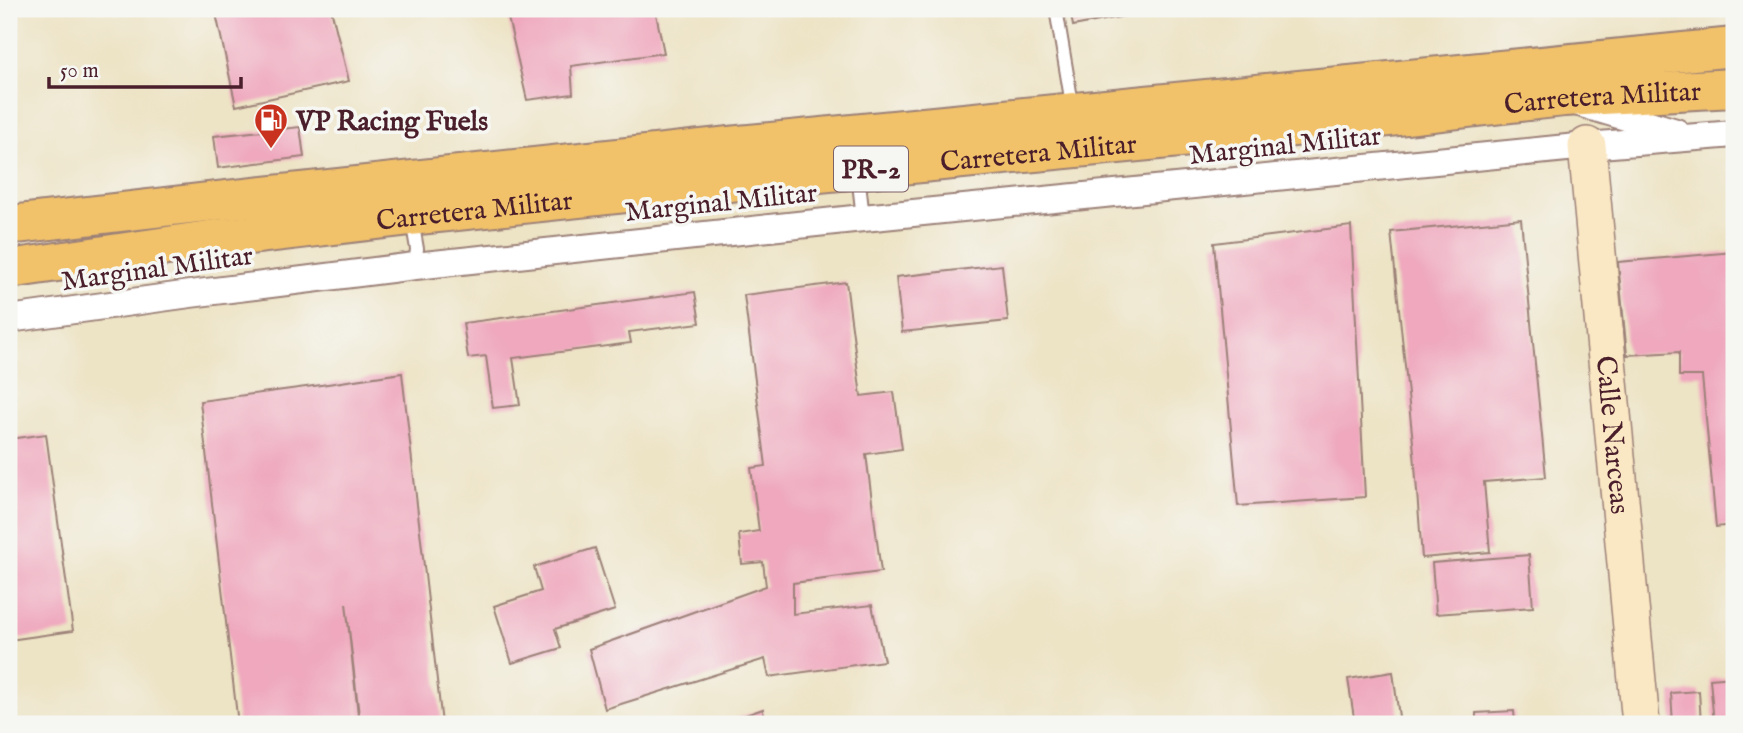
<svg xmlns="http://www.w3.org/2000/svg" width="1743" height="733" font-family="'IM FELL English',serif">
	<rect width="100%" height="100%" fill="#f6f6f2"/>
	<filter id="ink" filterUnits="userSpaceOnUse"><feTurbulence type="fractalNoise" baseFrequency=".0143" numOctaves="2"/><feDisplacementMap in="SourceGraphic" scale="14" xChannelSelector="R" yChannelSelector="G"/><feConvolveMatrix kernelMatrix="1 2 1 2 8 2 1 2 1" color-interpolation-filters="sRGB"/></filter>
	<filter id="wash" filterUnits="userSpaceOnUse"><feTurbulence type="fractalNoise" baseFrequency=".00686" numOctaves="4" result="noise"/><feDisplacementMap in="SourceGraphic" scale="28" xChannelSelector="R" yChannelSelector="G"/><feGaussianBlur stdDeviation="1.57" result="paint"/><feColorMatrix in="noise" values="0 0 0 0 0 0 0 0 0 0 0 0 0 0 0 0 0 1.4 0 .05"/><feComposite in="paint" operator="in"/></filter>
	<g filter="url(#wash)">
		<rect width="100%" height="100%" fill="#ede3c5"/>
		<g id="blocks">
			<g fill="#efa8be">
				<polygon points="215,9 331,9 349,81 236,106"/>
				<polygon points="506,9 655,9 664,53 571,66 573,94 527,100"/>
				<polygon points="1070,9 1157,9 1157,10 1073,26"/>
				<polygon points="300,127 304,157 218,168 214,136"/>
				<polygon points="1521,219 1546,477 1484,482 1490,552 1422,558 1414,452 1391,232"/>
				<polygon points="1351,226 1365,497 1238,506 1214,243"/>
				<polygon points="1734,252 1734,525 1716,527 1702,376 1679,376 1679,352 1627,355 1618,262"/>
				<polygon points="1002,265 1008,321 902,332 896,277"/>
				<polygon points="846,282 861,396 894,392 902,449 866,454 881,572 793,583 793,614 872,605 884,661 769,677 765,659 605,709 589,649 766,586 763,562 742,564 739,534 759,531 751,468 766,466 744,295"/>
				<polygon points="695,292 700,323 629,332 631,343 513,358 520,405 493,408 486,356 468,358 463,323"/>
				<polygon points="402,373 442,724 360,724 346,603 359,724 238,724 200,401 321,385"/>
				<polygon points="46,434 73,631 9,640 9,439"/>
				<polygon points="595,548 615,610 555,629 561,648 512,663 494,606 541,591 534,567"/>
				<polygon points="1529,555 1533,607 1436,614 1432,563"/>
				<polygon points="1393,672 1400,724 1355,724 1348,679"/>
				<polygon points="1734,677 1734,724 1714,724 1710,679"/>
				<polygon points="1699,691 1701,724 1673,724 1671,693"/>
				<polygon points="763,709 764,724 720,724"/>
				<polygon points="1514,711 1515,724 1476,724 1476,713"/>
			</g>
		</g>
	</g>
	<g filter="url(#ink)">
		<use href="#blocks" fill-opacity="0" stroke="#9c8178" stroke-width="2"/>
		<g fill="none" stroke-linecap="round" stroke-linejoin="round">
			<g stroke="#9c8178" stroke-width="16">
				<g id="lane">
					<polyline points="1056,9 1073,110"/>
					<polyline points="858,174 863,218"/>
					<polyline points="412,220 417,249 415,266"/>
				</g>
			</g>
			<g stroke="#9c8178" stroke-width="30">
				<g id="street">
					<polyline points="1579,103 1676,132"/>
					<polyline points="9,319 190,294 415,266 863,218 1587,146 1734,134"/>
				</g>
			</g>
			<g stroke="#9c8178" stroke-width="40">
				<g id="secondary">
					<path id="s1" d="M1587,146l54,578"/>
				</g>
			</g>
			<g stroke="#9c8178" stroke-width="42">
				<g id="primary">
					<polyline points="9,225 216,201 739,145 1734,47"/>
					<path id="s2" d="M9,269l207,-30 195,-23 337,-36 597,-58 219,-25 170,-9"/>
				</g>
			</g>
			<use href="#lane" stroke="#fff" stroke-width="12"/>
			<use href="#street" stroke="#fff" stroke-width="26"/>
			<use href="#secondary" stroke="#fae7c3" stroke-width="37"/>
			<use href="#primary" stroke="#f2c26a" stroke-width="38"/>
		</g>
	</g>
	<defs>
		<g id="fuel-pin" transform="scale(1.75)"><path d="M0 17L-7.5 6A9.5 9.5 0 1 1 7.5 6Z" fill="#c8321e" stroke="#f6f6f2"/><path d="M-5.5-6h7V0h2V4h1.3V-2.5L3-4.5l.8-.8L6-3V5H2.5V1h-1V6h-7ZM-4.2-4.7v3.2H.2V-4.7Z" fill="#fff"/></g>
	</defs>
	<g fill-rule="evenodd">
		<use href="#fuel-pin" x="271" y="120"/>
	</g>
	<g text-anchor="middle" stroke-width="7" stroke-linejoin="round" paint-order="stroke">
		<rect fill="#f6f6f2" stroke="#7e6067" stroke-width="2" x="834" y="146.5" width="74" height="45" rx="5"/>
		<g font-size="26" font-weight="bold" fill="#4a1f2b">
			<text x="871" y="178">PR-2</text>
		</g>
		<g font-size="28" fill="#4a1f2b" stroke="#f6f6f2">
			<text dy="10" stroke="none"><textPath href="#s2" startOffset="1603">Carretera Militar</textPath></text>
			<text transform="translate(1285 144) rotate(-6)" y="10">Marginal Militar</text>
			<text dy="10" stroke="none"><textPath href="#s2" startOffset="1036">Carretera Militar</textPath></text>
			<text transform="translate(721 201) rotate(-6)" y="10">Marginal Militar</text>
			<text dy="10" stroke="none"><textPath href="#s2" startOffset="469">Carretera Militar</textPath></text>
			<text transform="translate(157 267) rotate(-8)" y="10">Marginal Militar</text>
			<text dy="10" stroke="none"><textPath href="#s1" startOffset="290">Calle Narceas</textPath></text>
		</g>
		<g font-size="28" font-weight="bold" fill="#4a1f2b" stroke="#f6f6f2" text-anchor="start">
			<text x="296" y="130">VP Racing Fuels</text>
		</g>
	</g>
	<rect width="1743" height="733" fill="none" stroke="#f6f6f2" stroke-width="35"/>
	<path d="M49 77v10h192v-10" fill="none" stroke="#4a1f2b" stroke-width="3.5"/>
	<text x="60" y="77" font-size="21" fill="#4a1f2b" stroke="#f6f6f2" stroke-width="5" paint-order="stroke">50 m</text>
</svg>
